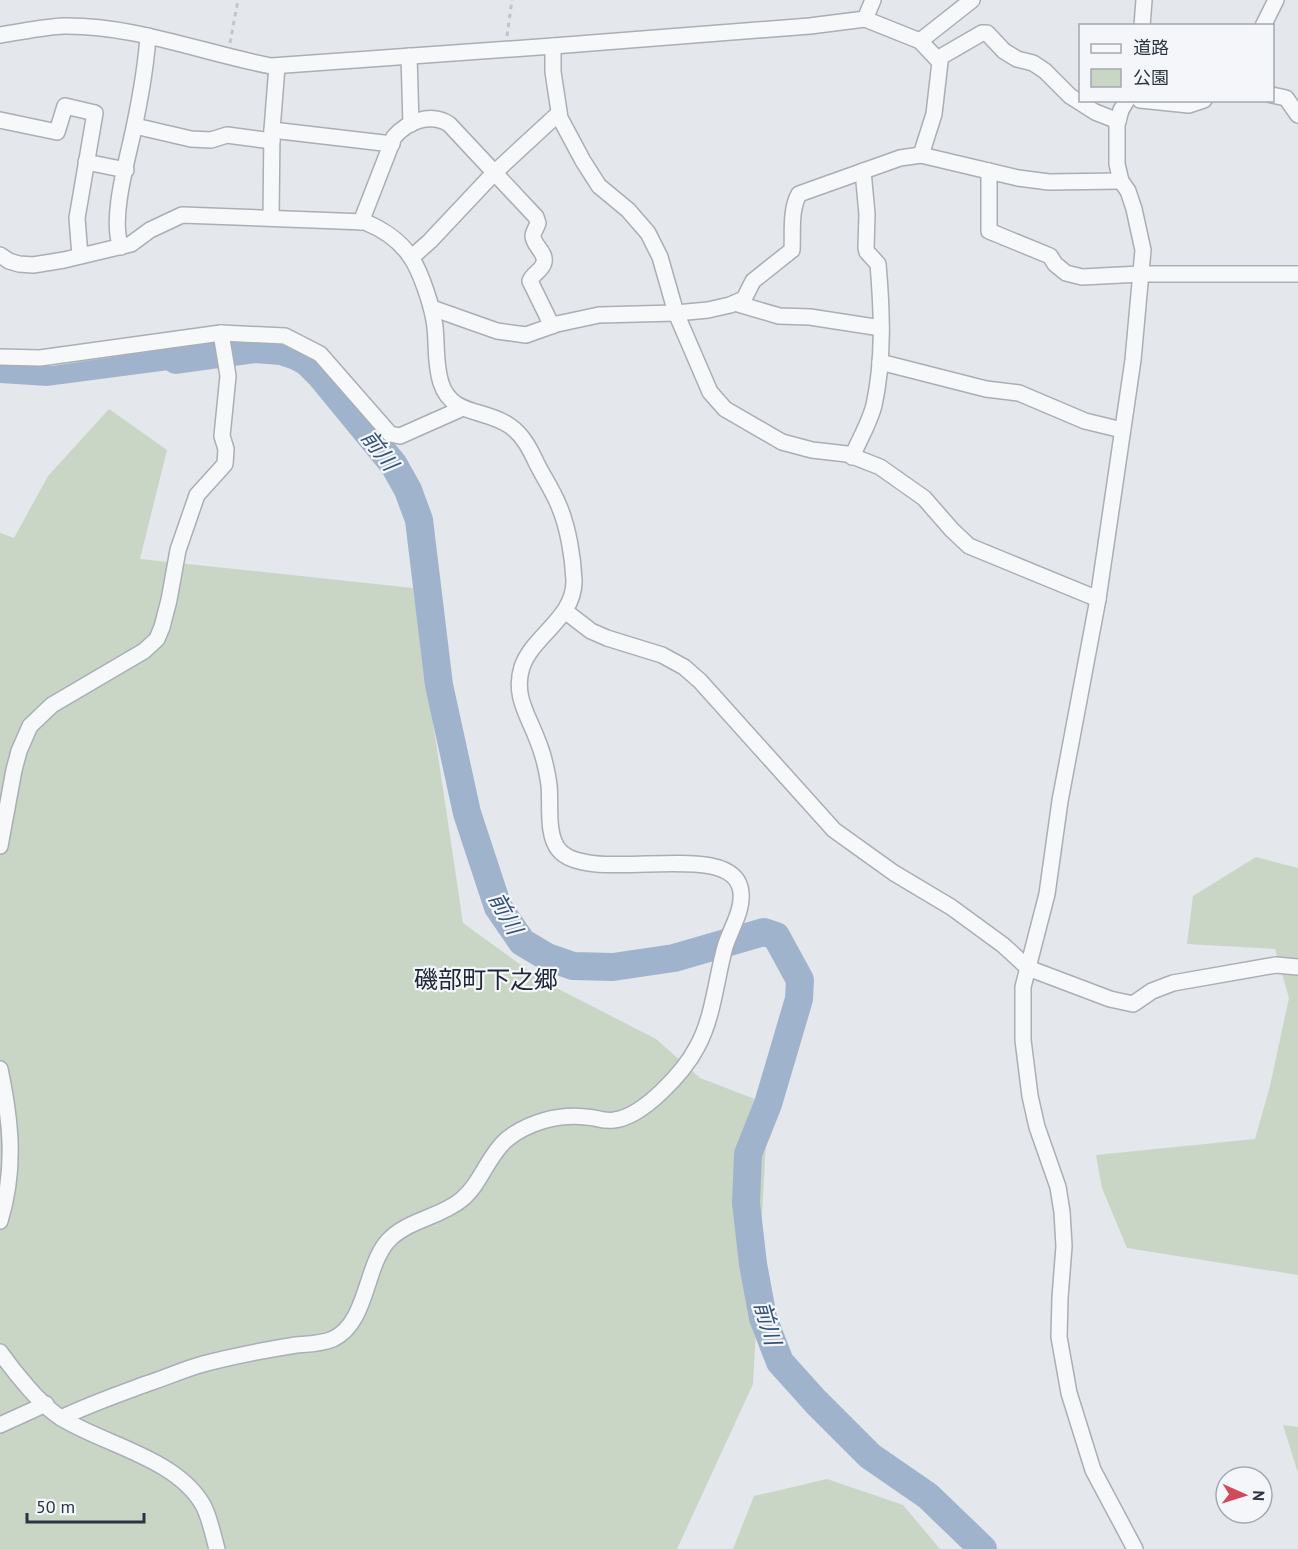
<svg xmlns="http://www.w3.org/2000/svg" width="1298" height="1549" font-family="'PT Sans','Noto Sans JP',sans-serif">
	<rect width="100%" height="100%" fill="#e4e7ec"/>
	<g fill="#c9d6c5">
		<polygon points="109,409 167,450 140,559 413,588 463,923 543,981 656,1039 700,1078 768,1104 753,1384 677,1549 0,1549 0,533 14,538 48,476"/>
		<polygon points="1256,857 1298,868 1298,1275 1127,1248 1102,1188 1096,1155 1255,1139 1270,1086 1289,998 1275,949 1187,944 1193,896"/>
		<polygon points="1283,1425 1298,1427 1298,1473"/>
		<polygon points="827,1479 903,1505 940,1549 733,1549 754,1496"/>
	</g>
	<polygon fill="#9fb4cc" points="212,342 215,364 47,386 0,383 0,363 52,366"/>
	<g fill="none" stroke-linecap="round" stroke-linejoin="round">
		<polyline stroke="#9fb4cc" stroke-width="28" points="176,360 255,349 281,351 296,356 307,362 321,376 394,465 408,490 419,520 439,685 467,813 498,907 522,942 547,957 573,966 613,967 674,958 764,932 776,936 800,980 799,999 768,1104 748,1154 746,1203 753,1264 763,1318 780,1362 816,1402 870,1456 928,1496 983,1549"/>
		<g stroke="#a9aeb7" stroke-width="18">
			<g id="minor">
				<polyline points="865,19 873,0"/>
				<polyline points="1142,26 1144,0"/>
				<polyline points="1263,26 1276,0"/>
				<path d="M0,35c21,-3 42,-8 64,-9 70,-1 139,27 207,40l282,-20 257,-20 55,-7 55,22 20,21 -6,52 -13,41"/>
				<polyline points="920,41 972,0"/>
				<polyline points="553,46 553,72 560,118 583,161 599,186 628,210 648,233 660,257 676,313 710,392 725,409 782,442 812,450 847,454 880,467 924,498 952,530 969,546 1098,599"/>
				<polyline points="409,56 411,124"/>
				<polyline points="937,59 982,33 987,33 1004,51 1017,59 1033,63 1045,71 1070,96 1095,112 1118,121"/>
				<polyline points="1272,95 1286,98 1298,115"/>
				<polyline points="1127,100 1121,110 1117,125 1117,164 1121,181 1128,191 1134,209 1143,250 1133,360 1098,599 1060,801 1047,894 1023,987 1023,1040 1030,1096 1037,1127 1058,1187 1062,1212 1064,1246 1060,1298 1059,1337 1069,1393 1093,1470 1135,1549"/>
				<polyline points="1140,100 1189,105 1204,100"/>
				<polyline points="0,120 57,132 65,106 95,113 77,218 80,256"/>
				<polyline points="135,126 191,139 211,140 227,135 272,141"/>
				<polyline points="272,130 392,144"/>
				<polyline points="86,162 126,170"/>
				<polyline points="989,171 989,231 1050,256 1055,264 1066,273 1082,277 1141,274 1298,274"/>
				<polyline points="271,218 272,130 277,66"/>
				<path d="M361,222l33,-85c13,-15 36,-25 55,-13l87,93 2,6c-1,4 -5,9 -5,13 0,9 13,16 11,26 -1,8 -12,12 -14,19l22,45"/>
				<path d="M121,247c-12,-29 8,-92 14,-124 6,-29 11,-57 13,-87"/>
				<path d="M0,255l9,6 10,3 14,1 31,-5 67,-16 19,-14 32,-15 183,7c17,7 35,19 45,34 11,15 23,53 25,71 2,19 0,38 6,56 11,34 44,25 69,43 13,9 20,23 27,38 7,14 16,27 22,42 9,21 14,51 15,74 1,38 -41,55 -52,87 -9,28 6,48 15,72 6,14 10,32 12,46 2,19 -3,50 10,65 31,37 178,-15 182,43 2,18 -11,37 -16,54 -9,32 -12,72 -28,100 -13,25 -54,70 -83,73 -10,2 -19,-3 -28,-3 -28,-3 -58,5 -80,23 -19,17 -25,44 -45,60 -22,18 -55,20 -74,42 -22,26 -20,81 -54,97 -12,5 -25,5 -37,6 -31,5 -63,11 -93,19 -18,5 -36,13 -54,19 -30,11 -59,21 -88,35"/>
				<polyline points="412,257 430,241 494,173 559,113"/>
				<polyline points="735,303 779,316 810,317 881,328"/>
				<path d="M432,308l65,23 29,4 31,-11 42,-9 77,-2 32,-3 22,-5 14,-6 9,-18 39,-31c1,-18 -2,-40 7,-56l101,-36 21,-3 97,23 31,4 72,-1"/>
				<polyline points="0,357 40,358 221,333 285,336 320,354 390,434 400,436 463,408"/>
				<polyline points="880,362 986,389 1019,393 1085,421 1122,430"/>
				<path d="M852,457c7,-17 18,-35 22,-52 10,-45 8,-95 4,-141l-11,-12 -1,-4 1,-34 -4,-43"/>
				<polyline points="565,611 591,631 607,638 662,655 684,667 700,681 834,830 894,873 951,907 1003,945 1028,968 1110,999 1133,1004 1152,991 1173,983 1276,965 1298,967"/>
				<polyline points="0,846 14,770 19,751 30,726 52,705 144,651 157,639 162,627 169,600 178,550 197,495 225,464 226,449 222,436 228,376 221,333"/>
				<path d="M0,1069c11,52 16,100 0,152"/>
				<path d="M0,1352c14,20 42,55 63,67 43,26 114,40 140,86 7,13 10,30 14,44"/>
				<polyline points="0,1425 46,1404"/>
			</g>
		</g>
		<g stroke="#c2c5cb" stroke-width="3" stroke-dasharray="4.5 4.5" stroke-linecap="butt">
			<polyline points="507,36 512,0"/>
			<polyline points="230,43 238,0"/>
		</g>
		<use href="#minor" stroke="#f7f8fa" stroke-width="15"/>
	</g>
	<g text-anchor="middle" stroke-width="4.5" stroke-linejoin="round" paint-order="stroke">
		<g font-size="22" font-style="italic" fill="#34527a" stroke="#f4f6f9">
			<text transform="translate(380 450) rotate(53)" y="8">前川</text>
			<text transform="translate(506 913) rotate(61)" y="8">前川</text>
			<text transform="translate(768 1323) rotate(74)" y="8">前川</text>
		</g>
		<g font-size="24" fill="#1d2536" stroke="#f4f6f9">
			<text x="486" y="988">磯部町下之郷</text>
		</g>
	</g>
	<rect x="1079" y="24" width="195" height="78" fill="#f4f6f9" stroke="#a4a8b1" stroke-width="1.5"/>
	<rect x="1091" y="44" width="30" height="9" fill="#f7f8fa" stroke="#a4a8b1" stroke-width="1.5"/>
	<text x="1133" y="54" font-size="18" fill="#2b3445">道路</text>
	<rect x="1091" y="69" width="30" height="18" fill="#c9d6c5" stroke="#a4a8b1" stroke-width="1.5"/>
	<text x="1133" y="84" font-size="18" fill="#2b3445">公園</text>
	<g transform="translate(1244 1495) rotate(93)"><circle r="28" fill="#f4f6f9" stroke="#a4a8b1" stroke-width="1.5"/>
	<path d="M0-4.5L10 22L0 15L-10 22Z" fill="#d1495b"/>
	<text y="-9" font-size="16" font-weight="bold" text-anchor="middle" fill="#2b3445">N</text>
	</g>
	<path d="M27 1513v9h117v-9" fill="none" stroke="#2b3445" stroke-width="3"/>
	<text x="36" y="1513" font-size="18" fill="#2b3445" stroke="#f4f6f9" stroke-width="4.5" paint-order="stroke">50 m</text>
</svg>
